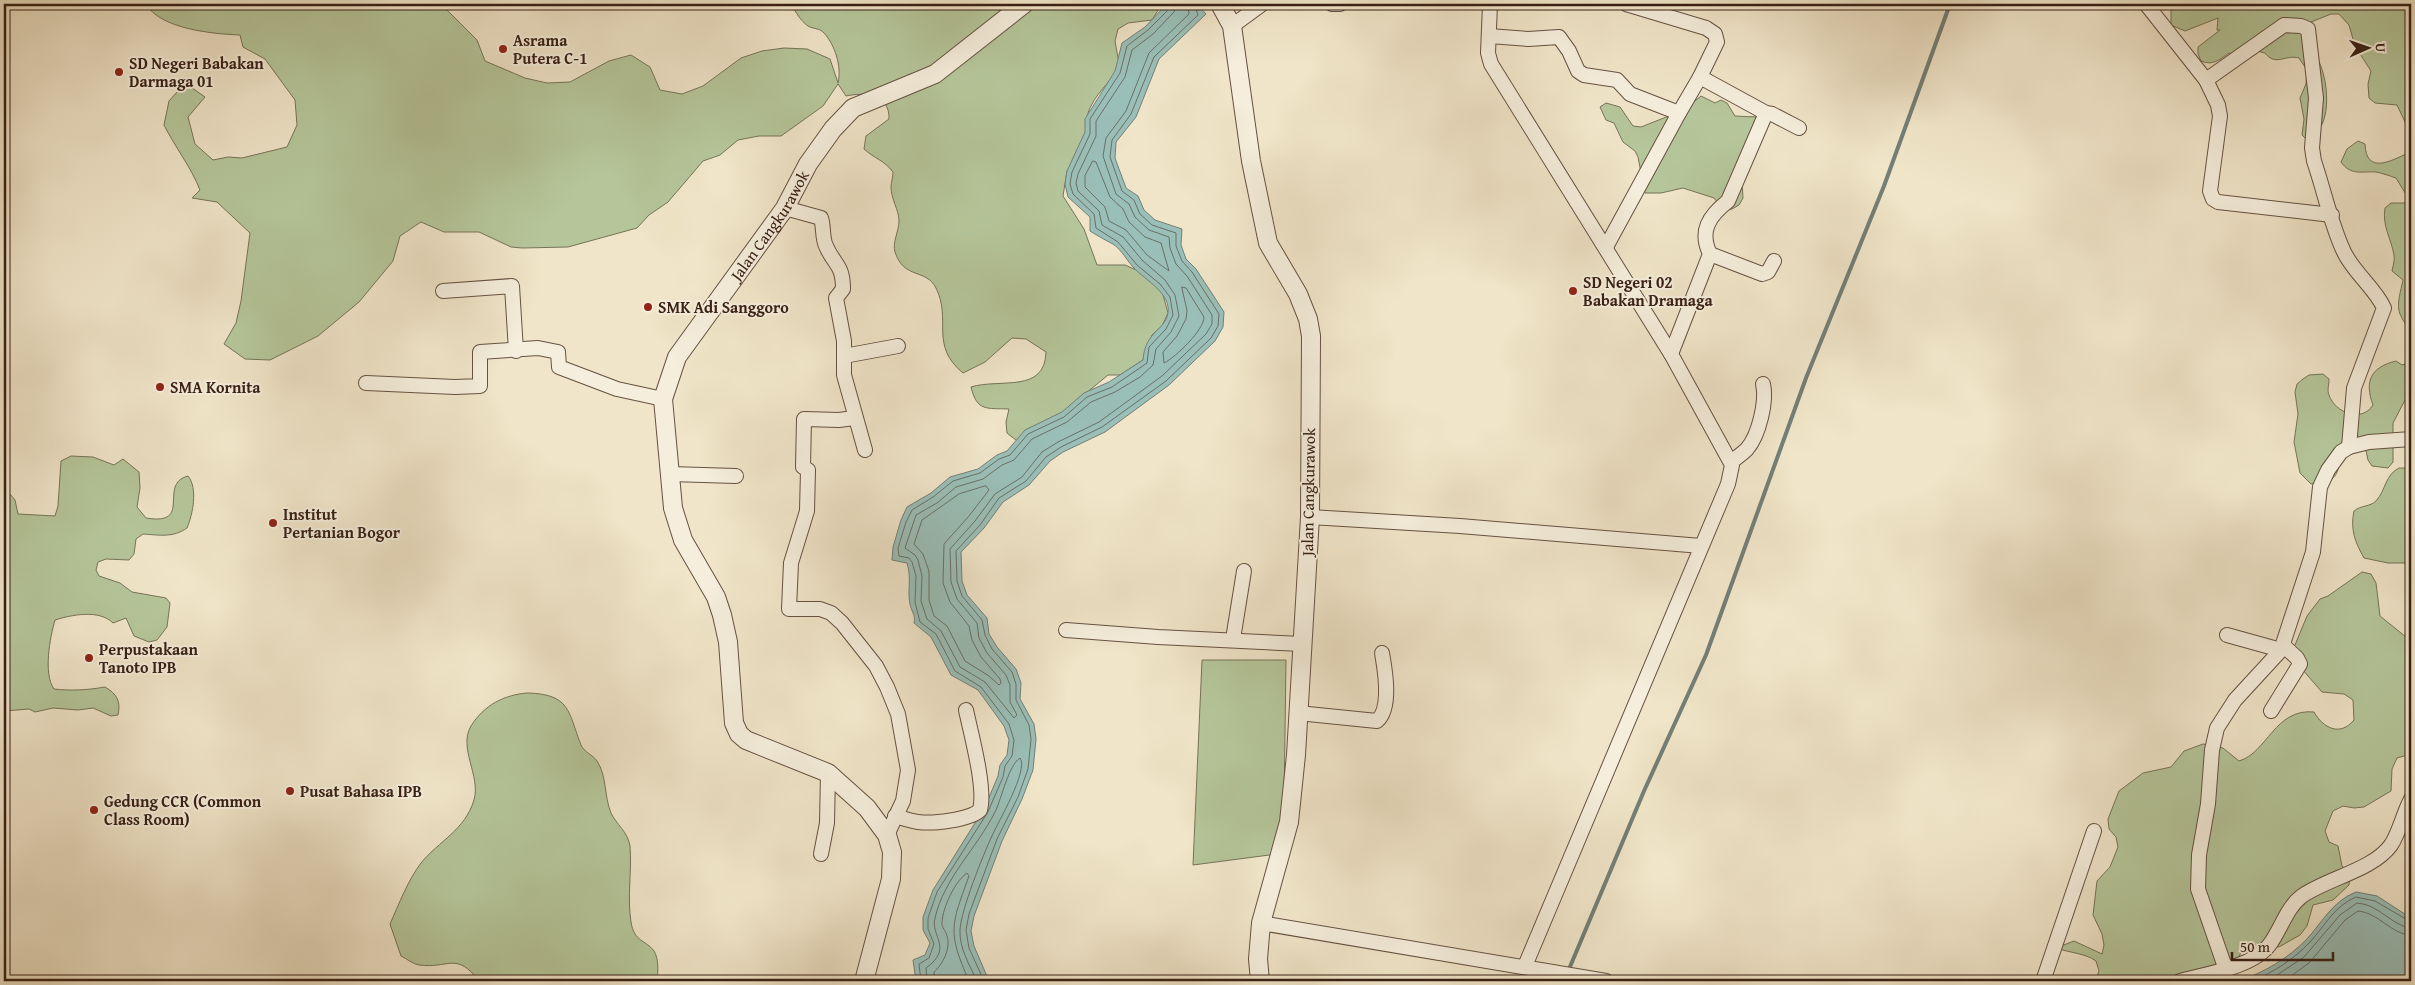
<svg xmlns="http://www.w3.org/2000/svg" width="2415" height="985" font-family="'Gentium Book Plus',serif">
	<rect width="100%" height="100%" fill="#f0e5c9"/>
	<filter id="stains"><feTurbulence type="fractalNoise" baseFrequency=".004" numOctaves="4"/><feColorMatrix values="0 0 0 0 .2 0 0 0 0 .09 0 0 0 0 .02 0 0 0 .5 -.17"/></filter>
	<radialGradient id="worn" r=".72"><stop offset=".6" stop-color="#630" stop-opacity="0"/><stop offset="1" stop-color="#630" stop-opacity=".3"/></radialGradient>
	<g fill="#b5c69a" stroke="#767358">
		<path d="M146,4h295l36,36 8,21 40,17 22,5 23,-1 39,-21 22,-6 19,12 10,23 22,4 21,-8 38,-28 21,-7 22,-3 23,1 23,10 8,24c4,-16 -3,-39 -15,-51 -4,-4 -10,-3 -15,-6 -7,-5 -13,-14 -16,-22h370l-10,16 -24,3 -10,6 -3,12 5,28c-20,23 -43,43 -31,75l-22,27 -4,25 21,33 13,36h28l34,15 9,33 -6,13 -10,9 -9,25 -23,15h-12l-34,28 -3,11 -50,30 -14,-11 -1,-11 3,-13c-22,-1 -32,3 -38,-22 29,-9 74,7 75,-35l-20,-13 -14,-1 -27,24 -22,11c-34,-28 -11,-53 -27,-85 -10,-20 -32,-8 -41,-36 -3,-9 4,-21 4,-31 0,-11 -8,-22 -8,-34 0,-4 2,-10 2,-15 -9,-12 -18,-13 -29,-23l2,-13 23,-17c1,-25 -25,-27 -43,-23l-8,-12 -15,22 -42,30h-22l-21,4 -18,15 -17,6 -35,41 -19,13 -12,13 -69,19 -46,1 -11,-1 -32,-15h-35l-23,-10 -21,14 -7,25 -34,41 -41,34 -48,24 -25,-1 -21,-15 12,-21 5,-22 9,-68 -33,-31 -25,-4 8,-8c-9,-23 -25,-43 -36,-65l5,-24 16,-18 20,14 -17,20 7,27 18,16 15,-3 14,1 45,-11 10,-22 -2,-25 -30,-41 -22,-12 -3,-12c-27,-1 -80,-6 -94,-31z"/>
		<path d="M2179,4h232v336c-2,-16 -6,-14 -11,-26 -4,-9 1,-24 3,-34l-11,-9c1,-5 3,-11 2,-16 -3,-17 -12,-29 -9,-47l6,-5h14l2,-7 -11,-18c-6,-2 -14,-5 -20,-6 -15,-1 -25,4 -35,-10l6,-13 11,-8 7,3c1,31 26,17 43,9l-2,-29 -9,-19 -22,-2 -6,-5 -1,-14 3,-13 -16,-25 -6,-21 -10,-11h-8l-20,8c-10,23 8,32 12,51 6,21 7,57 -16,67l-5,-5 2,-16 -4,-21 6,-14 1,-14 -8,-12c-14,-4 -23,9 -34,-5l-8,-2 -13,6 -15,-4c-10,7 -16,13 -28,8l-3,-7v-7l22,-17h-3l1,-12 -33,13 -14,-6v-14z"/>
		<polygon points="1701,96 1715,103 1721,100 1727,103 1735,116 1756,117 1761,123 1742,182 1743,198 1739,205 1732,209 1724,210 1714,198 1683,188 1661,193 1645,193 1638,157 1635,151 1623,142 1614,123 1606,120 1600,107 1606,103 1620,107 1633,126 1641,127 1684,110"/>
		<path d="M2411,342v58h-6l-12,23v39l-5,6 -16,-2 -4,-6 -3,-14 -24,6c-3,24 -4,30 -30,32l-11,-11 -6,-31 4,-28 -3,-22 2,-8 6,-5 6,-4 14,-1 6,5c0,5 -2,12 0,16 6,18 33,28 44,10 -9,-24 -2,-38 23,-44l6,4 6,-2z"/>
		<path d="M71,456l22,1 21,8 9,-6 16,13 1,16 -3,19 9,11c48,8 11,-34 42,-42 10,12 5,38 -1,52 -14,10 -28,7 -44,6l-7,5 -2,15 -5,6 -23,-1 -8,3 -2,8 3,6 21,7 12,9 34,6 4,5 -3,24 -10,13 -8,2 -15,-6 -8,-18 -13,5c-14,-14 -42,-8 -58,-3 -5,17 -12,54 -1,69 17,2 34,1 51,-2 12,7 16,14 13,28l-7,1 -18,-8 -15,2 -25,-2 -18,4 -6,-3 -25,2v-217h6l5,6 3,14 37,2 3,-10 3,-45z"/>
		<path d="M2399,468h12v95h-23l-24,-5c-9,-16 -14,-29 -10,-47 7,-6 16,-4 22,-10 10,-11 9,-26 23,-33z"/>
		<path d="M2362,572l9,2 5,9 4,33 26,21h5v117l-14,4 -5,11 -1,22 -27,16 -10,1 -11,-2 -10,5 -8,20 4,11 9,4 4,20 8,8 -1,11 -16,15 -20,5 -6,21 -7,9 -21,12 -21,-3 -17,8 -9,21 -9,5 -36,3h-92l4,-10 -3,-10c-11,-8 -26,-8 -40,-13l18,-7 28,13 2,-9 -2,-11 -9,-19 4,-34 13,-14 8,-20 -2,-10 -7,-8 -1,-10 11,-28 24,-18 28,-6 13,-16 19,-7 20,4 16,13c28,-8 36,-53 75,-49 9,16 26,25 40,8l-1,-20 -9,-6 -22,-2 -28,-32 -13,-10 14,-5 12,-29 13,-17 8,-3z"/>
		<polygon points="1202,660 1286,660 1284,805 1277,854 1193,865"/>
		<path d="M527,693c44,1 41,19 54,52 3,7 12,10 16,16 10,15 7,35 14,52 5,11 17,19 19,33 2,25 -3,51 1,76 3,20 15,18 23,29 5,8 4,21 3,30h-178c-23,-30 -30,-12 -60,-16 -6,-1 -12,-6 -18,-9l-11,-32c9,-20 18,-44 31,-61 18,-22 44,-33 53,-63 7,-24 -16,-52 -3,-74 13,-21 33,-31 56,-33z"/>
	</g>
	<g fill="#9abfb8" stroke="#737f77">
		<path d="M1167,4h30l9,10 -47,45 -23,58 -20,25 -1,16 11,30 12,8 6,14 11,10 27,9 -1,16 5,14 10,10 28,43 -1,15 -8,14 -46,44 -64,47 -42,20 -13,9 -21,24 -26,17 -19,26 -23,24 1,29 5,14 20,23 2,16 8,13 19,22 5,14 -1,16 14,25 2,15 -3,31 -11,29 -20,42 -28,75 -3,15 3,15 15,35h-73l-3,-21 12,-5 5,-12 -7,-13v-13l10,-27 52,-83 13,-31 2,-11 7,-10 2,-15 -5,-14 -26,-36 -27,-15 -20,-38 -17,-14c2,-8 -3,-12 -4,-19 -3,-14 2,-24 -3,-41l-15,-3 1,-13 8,-27 6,-13 24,-14 19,-16 28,-8 19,-14 10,-4 18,-21 37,-18 22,-19 25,-11 34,-22c2,-29 22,-29 25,-47 3,-20 -23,-33 -34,-45 -7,-7 -12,-18 -21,-24 -8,-4 -15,-8 -23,-13v-14l-22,-20 -3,-13 2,-13 18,-39v-13l30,-48 7,-28 23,-16z"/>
		<path d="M2356,892l21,4 34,22v63h-172c26,-9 48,-22 68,-42 16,-18 26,-38 49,-47z"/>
	</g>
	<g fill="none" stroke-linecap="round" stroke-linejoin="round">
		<g stroke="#697066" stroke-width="1">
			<polyline points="1176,4 1174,12 1153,34 1132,50 1125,77 1096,121 1096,136 1078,174 1076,183 1078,191 1099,211 1102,225 1123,237 1142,260 1165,280 1175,295 1179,316 1171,332 1156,349 1153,365 1140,377 1115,392 1091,402 1067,422 1032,439 1014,460 1002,465 983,479 956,487 937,503 916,515 905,548 915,555 918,560 922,576 921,601 927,619 941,631 960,667 985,682 1014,718 1017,715 1010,702 1010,685 1006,675 987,653 979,638 977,623 957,599 951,582 950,549 975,521 995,494 1022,477 1042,452 1058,442 1099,422 1162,376 1206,334 1212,324 1212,315 1187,276 1176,264 1170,248 1169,237 1149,230 1135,217 1129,204 1116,194 1103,156 1106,138 1126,111 1149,53 1189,14 1188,4"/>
			<polygon points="1093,161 1096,162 1110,197 1123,209 1129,222 1145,237 1161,243 1169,271 1147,255 1126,230 1109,221 1105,207 1085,187 1085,176"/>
			<path d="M1182,287l4,1 18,29c0,13 -28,40 -40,46l-1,-11 14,-16 9,-17 1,-8z"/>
			<polygon points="986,486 989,490 969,516 944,544 943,583 950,602 969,626 972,640 981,657 1000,679 1001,683 999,685 989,676 965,661 947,626 934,616 929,600 929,571 923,554 914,544 922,520 959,494"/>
			<polyline points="987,814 1003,777 1005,766 1012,756 1014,740 1009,724 981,687 955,671 936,634 920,622 915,602 916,576 912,562 909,558 899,556 898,548 906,522 912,510 933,497 953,481 980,473 999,459 1010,455 1028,434 1064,417 1087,397 1112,387 1147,363 1149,347 1166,329 1173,315 1170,297 1160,284 1137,265 1118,242 1096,228 1094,214 1073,194 1070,184 1072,172 1090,134 1090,119 1120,73 1127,46 1148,30 1169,9 1170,4"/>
			<polyline points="921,981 919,964 929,958 934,944 928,929 928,918 937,892 986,815"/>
			<path d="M927,981l-1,-13c28,-20 4,-32 9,-50 9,-40 42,-70 60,-106 7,-14 13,-46 25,-54 9,12 -22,64 -28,78 -9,19 -31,74 -32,94 -1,18 10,36 17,51"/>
			<path d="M935,981l-1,-9c9,-8 17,-24 13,-36 -1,-5 -6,-9 -5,-14 1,-15 13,-41 25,-49l2,3c-18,50 -22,55 0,105"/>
			<polyline points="984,981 969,948 966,930 969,914 997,839 1018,797 1028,769 1031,739 1029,725 1016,700 1016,684 1012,672 992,649 985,635 982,620 962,596 957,581 956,551 980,525 999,498 1026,481 1046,457 1061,447 1102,427 1166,381 1211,338 1218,326 1219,314 1192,272 1182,261 1176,246 1176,233 1152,225 1140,214 1134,200 1122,191 1110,157 1112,140 1131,114 1154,57 1198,15 1194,4"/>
			<path d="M2253,981c22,-10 40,-21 57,-39 15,-16 24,-36 46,-45l19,4 36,21"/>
			<path d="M2268,981l36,-24 36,-42 17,-12c22,1 36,24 54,25"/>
			<path d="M2284,981l25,-18 36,-43 13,-9c21,2 34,24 53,24"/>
		</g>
		<polyline stroke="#737f77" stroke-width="4" points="1564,981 1644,791 1706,655 1806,378 1884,186 1950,4"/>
		<g stroke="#665142" stroke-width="16">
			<g id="minor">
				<polyline points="1332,4 1340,4"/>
				<polyline points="1490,4 1488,53 1491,64 1671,354 1732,465 1728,484 1525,966"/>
				<polyline points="1626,4 1706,28 1715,34 1717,42 1700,77"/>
				<polyline points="2146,4 2206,80 2218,105 2220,116 2210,191 2213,199 2218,202 2332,215"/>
				<polyline points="1232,26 1262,4"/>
				<polyline points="1489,36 1528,39 1559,37 1569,51 1578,71 1584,75 1617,80 1630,94 1679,113"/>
				<path d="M2206,80l78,-55 17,1 7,3 8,69 -4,50 2,13c10,29 17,64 30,91 10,21 31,36 40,56l-30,80 -5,59"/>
				<path d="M785,208l36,10c3,9 1,20 5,28 8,19 17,18 17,43l-7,9 8,43v34l21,75"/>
				<polyline points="1606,247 1679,113 1700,77 1766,113 1772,114 1799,128"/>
				<polyline points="1710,254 1762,274 1768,272 1774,261"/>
				<polyline points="443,291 512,286 516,351"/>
				<path d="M1671,354l39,-100c-11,-23 -1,-38 18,-53l38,-88"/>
				<polyline points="844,356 898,346"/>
				<polyline points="366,383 455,387 480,386 480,352 538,348 558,352 559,367 617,389 663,399"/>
				<polyline points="854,418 839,420 804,419 803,467 808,470 807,511 791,563 789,609 820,609 831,613 842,623 876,666 887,687 898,714 908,770 903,801 887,835"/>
				<path d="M1731,462c5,-4 11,-8 16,-13 12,-14 20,-48 16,-65"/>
				<polyline points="670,474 736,476"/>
				<polyline points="1310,517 1460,526 1701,546"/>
				<polyline points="1066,630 1158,637 1301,644"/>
				<polyline points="2227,635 2281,650"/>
				<polyline points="1233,639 1244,571"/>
				<polyline points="2271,711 2300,664 2297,658 2283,645"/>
				<path d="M1298,713l79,8c15,-13 8,-51 5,-68"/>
				<path d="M895,816c7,2 15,5 23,6 14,2 52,-2 62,-12 6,-22 -9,-76 -14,-100"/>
				<polyline points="821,854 827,823 828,773"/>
				<polyline points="1261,923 1606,981"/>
				<polyline points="2226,970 2198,889 2199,855 2208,804 2212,750 2217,728 2235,700 2281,650 2313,552 2320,487 2328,470 2341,452 2349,447 2369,442 2411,439"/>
				<polyline points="2043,981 2094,831"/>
				<path d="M2180,981c26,-7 74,-14 90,-37 11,-15 17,-37 32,-48 26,-18 71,-26 89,-51 9,-14 12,-31 20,-46"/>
			</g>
		</g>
		<g stroke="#665142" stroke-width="20">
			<g id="tertiary">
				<polyline points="1220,4 1232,26 1251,161 1268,243 1298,294 1308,319 1311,336 1310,517 1296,755 1289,822 1261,923 1258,959 1260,981"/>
				<path id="s1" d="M864,981l27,-102 1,-27 -5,-17 -20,-27 -39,-35 -82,-33 -7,-6 -5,-11 -6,-81 -6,-27 -6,-18 -33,-57 -10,-32 -10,-109 14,-42 108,-149 23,-44 25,-35 20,-21 82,-34 89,-70"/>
			</g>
		</g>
		<use href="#minor" stroke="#f5eedc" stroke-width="14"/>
		<use href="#tertiary" stroke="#f5eedc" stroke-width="18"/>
	</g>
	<g fill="#8f2418" stroke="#f5eedc" stroke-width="2">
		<circle cx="503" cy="49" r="5"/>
		<circle cx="119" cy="72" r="5"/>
		<circle cx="1573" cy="291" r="5"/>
		<circle cx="648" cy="307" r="5"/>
		<circle cx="160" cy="387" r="5"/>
		<circle cx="273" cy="523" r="5"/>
		<circle cx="89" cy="658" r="5"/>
		<circle cx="290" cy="791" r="5"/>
		<circle cx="94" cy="810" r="5"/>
	</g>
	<g text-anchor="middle" stroke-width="4" stroke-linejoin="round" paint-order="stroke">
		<g font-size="16" font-weight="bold" fill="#382015" stroke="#f5eedc" text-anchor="start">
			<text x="513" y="46">Asrama<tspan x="513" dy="18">Putera C-1</tspan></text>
			<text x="129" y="69">SD Negeri Babakan<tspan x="129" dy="18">Darmaga 01</tspan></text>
			<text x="1583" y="288">SD Negeri 02<tspan x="1583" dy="18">Babakan Dramaga</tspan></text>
			<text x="658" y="313">SMK Adi Sanggoro</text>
			<text x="170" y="393">SMA Kornita</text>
			<text x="283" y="520">Institut<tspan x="283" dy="18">Pertanian Bogor</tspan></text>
			<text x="99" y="655">Perpustakaan<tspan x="99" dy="18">Tanoto IPB</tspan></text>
			<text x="300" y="797">Pusat Bahasa IPB</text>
			<text x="104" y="807">Gedung CCR (Common<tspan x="104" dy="18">Class Room)</tspan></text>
		</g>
		<g font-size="16" fill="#382015" stroke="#f5eedc">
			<text dy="6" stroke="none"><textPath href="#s1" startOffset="888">Jalan Cangkurawok</textPath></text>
			<text transform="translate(1308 492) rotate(-89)" y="6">Jalan Cangkurawok</text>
		</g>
	</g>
	<rect width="2415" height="985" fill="none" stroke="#f0e5c9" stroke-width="20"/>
	<rect x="5" y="5" width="2405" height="975" fill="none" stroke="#382015" stroke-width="2.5"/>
	<rect x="10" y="10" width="2395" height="965" fill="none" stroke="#382015"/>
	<g transform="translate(2368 48) rotate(88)" stroke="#f5eedc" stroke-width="4" paint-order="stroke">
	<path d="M0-4L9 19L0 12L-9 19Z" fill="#382015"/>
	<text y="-8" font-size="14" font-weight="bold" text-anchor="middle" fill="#382015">U</text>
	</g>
	<path d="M2232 952v8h101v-8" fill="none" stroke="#382015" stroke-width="2.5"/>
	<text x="2240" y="952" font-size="15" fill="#382015" stroke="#f5eedc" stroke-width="4" paint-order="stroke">50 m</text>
	<rect width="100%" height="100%" filter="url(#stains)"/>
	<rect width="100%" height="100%" fill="url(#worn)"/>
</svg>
